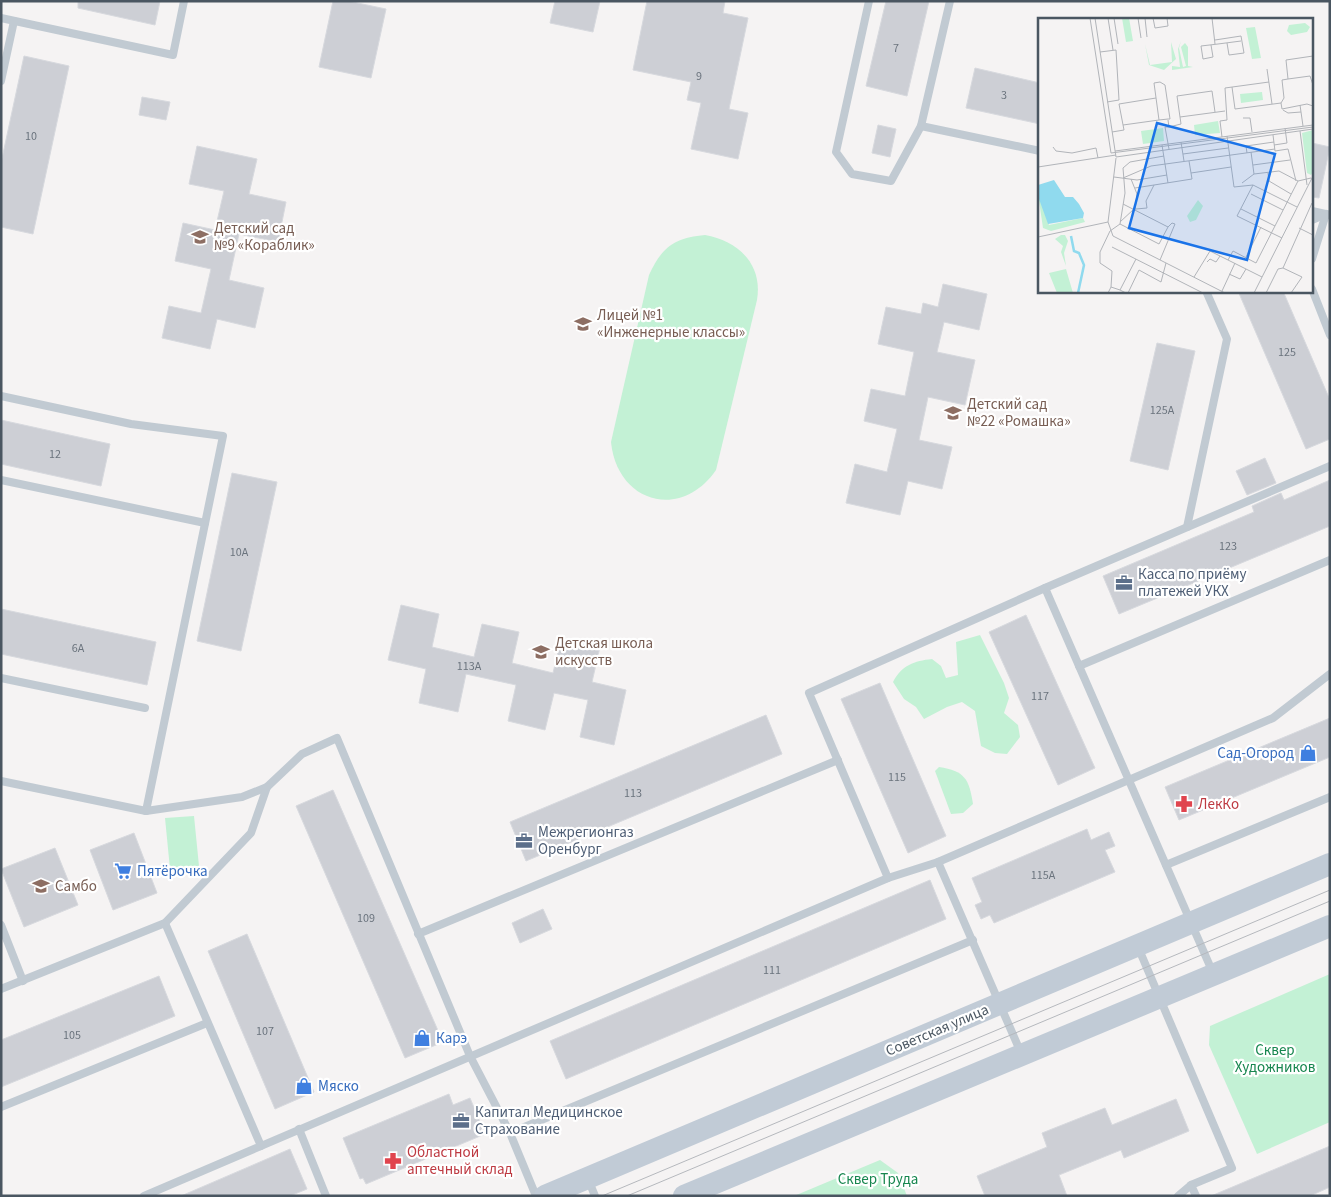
<svg xmlns="http://www.w3.org/2000/svg" width="1331" height="1197" font-family="'Source Sans 3',sans-serif">
	<rect width="100%" height="100%" fill="#f5f3f3"/>
	<g fill="#c3f1d5">
		<path d="M705,235c33,6 58,29 52,65l-41,170c-35,51 -99,33 -105,-28l38,-167c13,-28 25,-37 56,-40z"/>
		<path d="M980,635l24,48 5,15 -5,15 14,12 2,12 -13,17 -12,-1 -14,-7 -6,-35 -13,-9 -15,5 -23,12 -8,-12 -12,-8 -11,-17c9,-17 21,-21 39,-23l9,7 5,12 12,-3 -2,-33z"/>
		<path d="M939,767c26,4 30,12 34,37l-10,9 -12,1 -16,-43z"/>
		<polygon points="194,816 199,866 170,869 165,818"/>
		<polygon points="1330,974 1330,1122 1257,1154 1209,1045 1210,1026"/>
		<polygon points="880,1160 898,1173 907,1196 794,1196"/>
	</g>
	<g fill="#cdcfd5" stroke="#d7d9de">
		<polygon points="78,1 160,1 155,25 78,8"/>
		<polygon points="333,1 348,1 386,9 371,78 319,67"/>
		<polygon points="555,1 600,1 593,32 550,23"/>
		<polygon points="647,1 725,1 723,13 748,18 729,109 748,113 738,159 691,149 701,103 687,100 691,82 633,70"/>
		<polygon points="886,1 929,1 907,96 866,86"/>
		<polygon points="24,56 69,66 33,234 1,227 1,163"/>
		<polygon points="975,68 1040,83 1040,124 966,108"/>
		<polygon points="142,97 170,102 166,120 139,115"/>
		<polygon points="878,125 896,129 890,157 872,153"/>
		<polygon points="1312,143 1330,147 1319,198 1312,197"/>
		<polygon points="197,146 257,159 249,194 286,202 278,242 239,234 229,280 264,288 255,328 217,319 210,349 162,338 169,306 201,313 211,269 175,261 183,223 215,230 224,191 189,184"/>
		<polygon points="943,284 987,294 979,330 944,322 937,352 975,360 965,405 928,397 919,440 952,447 942,489 908,481 900,515 846,503 855,464 887,472 897,429 864,421 871,389 905,396 914,352 878,344 886,307 921,314 923,303 938,307"/>
		<polygon points="1238,291 1283,291 1330,400 1330,439 1306,449"/>
		<polygon points="1157,343 1195,351 1168,470 1130,461"/>
		<polygon points="1,420 110,444 101,486 1,464"/>
		<polygon points="1265,458 1276,483 1247,495 1236,471"/>
		<polygon points="232,473 277,482 241,651 197,641"/>
		<polygon points="1330,480 1330,526 1119,614 1103,576 1254,512 1252,506 1281,493 1284,500"/>
		<polygon points="401,605 439,614 432,647 474,657 482,624 519,632 512,663 553,673 561,639 600,647 592,682 626,690 614,745 580,737 588,700 554,693 545,730 508,721 516,685 466,674 458,712 419,703 426,669 388,660"/>
		<polygon points="1,609 156,642 147,685 1,654"/>
		<polygon points="1026,615 1095,768 1058,785 989,632"/>
		<polygon points="880,683 946,836 908,853 841,699"/>
		<polygon points="766,715 782,754 526,861 510,822"/>
		<polygon points="1330,718 1330,757 1179,820 1165,787"/>
		<polygon points="333,790 443,1042 405,1058 296,806"/>
		<polygon points="1087,829 1091,840 1109,832 1115,846 1105,850 1115,872 994,923 990,915 981,919 975,905 982,902 972,878"/>
		<polygon points="134,833 157,893 113,910 90,850"/>
		<polygon points="55,848 78,905 24,927 1,869"/>
		<polygon points="930,880 946,919 566,1079 550,1041"/>
		<polygon points="543,909 552,929 520,943 512,923"/>
		<polygon points="247,934 314,1092 275,1109 208,951"/>
		<polygon points="159,976 175,1016 1,1087 1,1040"/>
		<polygon points="449,1094 453,1105 470,1098 485,1134 366,1184 363,1178 360,1179 343,1138"/>
		<polygon points="1176,1099 1189,1131 1124,1158 1121,1150 1059,1175 1067,1196 985,1196 977,1176 1047,1147 1042,1133 1105,1108 1112,1125"/>
		<polygon points="1330,1146 1330,1187 1310,1196 1211,1196"/>
		<polygon points="290,1149 307,1189 290,1196 181,1196"/>
	</g>
	<g fill="none" stroke-linecap="round" stroke-linejoin="round">
		<g stroke="#c1cad2" stroke-width="8">
			<polyline points="869,1 836,152 852,174 891,181 921,126 950,1"/>
			<polyline points="1,18 173,55 184,1"/>
			<polyline points="1,81 14,21"/>
			<polyline points="921,126 1040,151"/>
			<polyline points="1312,211 1330,215"/>
			<polyline points="1312,220 1326,214"/>
			<polyline points="1312,259 1326,214"/>
			<polyline points="1312,289 1330,335"/>
			<polyline points="1,396 131,424 223,436 146,811"/>
			<polyline points="1,480 205,523"/>
			<polyline points="1187,527 1227,339 1206,291"/>
			<polyline points="1045,588 1213,973"/>
			<polyline points="1079,666 1330,560"/>
			<polyline points="1,678 145,708"/>
			<polyline points="1,781 146,811 242,797 267,787 302,754 337,738 470,1056 510,1133 536,1196"/>
			<polyline points="938,862 1021,1053"/>
			<polyline points="1166,865 1330,797"/>
			<polyline points="888,878 809,693 1045,588 1330,466"/>
			<polyline points="165,923 261,1146"/>
			<polyline points="1,925 23,981"/>
			<polyline points="418,934 838,760"/>
			<polyline points="1138,947 1232,1168 1191,1185 1196,1196"/>
			<polyline points="1,989 165,923 251,833 267,787"/>
			<polyline points="1,1107 207,1023"/>
			<polyline points="299,1129 326,1196"/>
			<polyline points="510,1133 973,940"/>
			<polyline points="588,1179 595,1196"/>
			<polyline points="144,1196 888,878 938,862 1273,718 1330,674"/>
			<polyline points="1178,1196 1191,1185"/>
		</g>
		<g stroke="#c1cbd6" stroke-width="22">
			<polyline points="545,1196 1330,864"/>
			<polyline points="684,1196 1330,926"/>
		</g>
		<g stroke="#b5b8bd" stroke-width="1">
			<polyline points="602,1196 1330,890"/>
			<polyline points="627,1196 1330,901"/>
		</g>
	</g>
	<defs>
		<g id="school-bare" transform="scale(1.35)"><path d="M0-5L7-2L0 1L-7-2ZM-4 1L0 2.5L4 1V4Q0 6-4 4Z" fill="#8d6e63" stroke="#fff" stroke-width="2.5" paint-order="stroke"/></g>
		<g id="office-bare" transform="scale(1.35)"><path d="M-6-3h4V-5.5h4V-3h4V5H-6ZM-1-4.5V-3h2v-1.5ZM-6 0V1H6V0Z" fill="#5c6f8a" stroke="#fff" stroke-width="2.5" paint-order="stroke"/></g>
		<g id="shop-bare" transform="scale(1.35)"><path d="M-5-2.5h2.3a2.7 3.5 0 0 1 5.4 0H5L5.5 6h-11ZM-1.5-2.5h3a1.5 2.3 0 0 0-3 0Z" fill="#3f7fe0" stroke="#fff" stroke-width="2.5" paint-order="stroke"/></g>
		<g id="pharmacy-bare" transform="scale(1.35)"><path d="M-2-6h4v4h4v4h-4v4h-4v-4h-4v-4h4Z" fill="#e0444e" stroke="#fff" stroke-width="2.5" paint-order="stroke"/></g>
		<g id="supermarket-bare" transform="scale(1.35)"><path d="M-6-5.5h2.5l.6 2H6L4.5 2H-2.5L-4.4-4H-6ZM-1.5 3.2a1.3 1.3 0 1 0 .1 0ZM3 3.2a1.3 1.3 0 1 0 .1 0Z" fill="#3f7fe0" stroke="#fff" stroke-width="2.5" paint-order="stroke"/></g>
	</defs>
	<g fill-rule="evenodd">
		<use href="#school-bare" x="200" y="237"/>
		<use href="#school-bare" x="583" y="324"/>
		<use href="#school-bare" x="953" y="413"/>
		<use href="#office-bare" x="1124" y="583"/>
		<use href="#school-bare" x="541" y="652"/>
		<use href="#shop-bare" x="1308" y="753"/>
		<use href="#pharmacy-bare" x="1184" y="804"/>
		<use href="#office-bare" x="524" y="841"/>
		<use href="#supermarket-bare" x="123" y="871"/>
		<use href="#school-bare" x="41" y="886"/>
		<use href="#shop-bare" x="422" y="1038"/>
		<use href="#shop-bare" x="304" y="1086"/>
		<use href="#office-bare" x="461" y="1121"/>
		<use href="#pharmacy-bare" x="393" y="1161"/>
	</g>
	<g text-anchor="middle" stroke-width="4.5" stroke-linejoin="round" paint-order="stroke">
		<g font-size="12" fill="#6b747e">
			<text x="896" y="52">7</text>
			<text x="699" y="80">9</text>
			<text x="1004" y="99">3</text>
			<text x="31" y="140">10</text>
			<text x="1287" y="356">125</text>
			<text x="1162" y="414">125А</text>
			<text x="55" y="458">12</text>
			<text x="1228" y="550">123</text>
			<text x="239" y="556">10А</text>
			<text x="78" y="652">6А</text>
			<text x="469" y="670">113А</text>
			<text x="1040" y="700">117</text>
			<text x="897" y="781">115</text>
			<text x="633" y="797">113</text>
			<text x="1043" y="879">115А</text>
			<text x="366" y="922">109</text>
			<text x="772" y="974">111</text>
			<text x="265" y="1035">107</text>
			<text x="72" y="1039">105</text>
		</g>
		<g font-size="15" fill="#785e54" stroke="#fff" text-anchor="start">
			<text x="214" y="233">Детский сад<tspan x="214" dy="17">№9 «Кораблик»</tspan></text>
			<text x="597" y="320">Лицей №1<tspan x="597" dy="17">«Инженерные классы»</tspan></text>
			<text x="967" y="409">Детский сад<tspan x="967" dy="17">№22 «Ромашка»</tspan></text>
			<text x="555" y="648">Детская школа<tspan x="555" dy="17">искусств</tspan></text>
			<text x="55" y="891">Самбо</text>
		</g>
		<g font-size="15" fill="#4e5e75" stroke="#fff" text-anchor="start">
			<text x="1138" y="579">Касса по приёму<tspan x="1138" dy="17">платежей УКХ</tspan></text>
			<text x="538" y="837">Межрегионгаз<tspan x="538" dy="17">Оренбург</tspan></text>
			<text x="475" y="1117">Капитал Медицинское<tspan x="475" dy="17">Страхование</tspan></text>
		</g>
		<g font-size="15" fill="#366cbe" stroke="#fff" text-anchor="start">
			<text x="1294" y="758" text-anchor="end">Сад-Огород</text>
			<text x="137" y="876">Пятёрочка</text>
			<text x="436" y="1043">Карэ</text>
			<text x="318" y="1091">Мяско</text>
		</g>
		<g font-size="15" fill="#be3a42" stroke="#fff" text-anchor="start">
			<text x="1198" y="809">ЛекКо</text>
			<text x="407" y="1157">Областной<tspan x="407" dy="17">аптечный склад</tspan></text>
		</g>
		<g font-size="15" fill="#4a5661" stroke="#fff">
			<text transform="translate(937 1030) rotate(-23)" y="5">Советская улица</text>
		</g>
		<g font-size="15" fill="#17864f" stroke="#fff">
			<text x="1275" y="1055">Сквер<tspan x="1275" dy="17">Художников</tspan></text>
			<text x="878" y="1184">Сквер Труда</text>
		</g>
	</g>
	<g transform="translate(1038 18)">
		<rect width="275" height="275" fill="#f5f3f3"/>
		<path d="M84,0h7l4,23 -7,1zM267,5l5,4 -3,5 -16,3 -4,-4 2,-6zM217,9l6,31 -9,1 -6,-31zM143,23l-2,7 4,19 3,-1 -5,-19 4,-4 3,4v19l5,1 -21,3v-4l8,1 -2,-18zM133,24l5,17 -12,11 -15,-5 -4,-21 5,21 22,-3zM224,74l1,8 -22,3 -1,-9zM180,103l2,12 -25,2 -1,-10zM125,110l1,13 -21,3 -2,-13zM275,112v42l-2,3 -4,-2 -5,-40zM0,176l11,31 34,-7 2,4 -34,9 -8,-3zM160,182l5,6 -7,14 -6,2 -3,-6zM23,217h4l3,6 -4,12 2,13 -5,-14 2,-6 -8,-7zM28,251l7,24h-16l-8,-20z" fill="#c3f1d5"/>
		<path d="M16,162l11,17h8l6,7 5,9 -1,5 -35,6 -9,-25 -1,-14z" fill="#90daee"/>
		<path fill="none" stroke="#90daee" stroke-width="2.5" d="M33,218l3,15 5,2 5,12 -6,28"/>
		<path fill="none" stroke="#b1b4b9" stroke-width="1" d="M52,0l21,135 202,-26M57,0l21,139 197,-28M70,0l5,32M76,0l4,26M100,0l3,20M107,0l2,19M115,0l2,10 13,-2 -1,-8M174,0l3,26M177,22l26,-4 3,17 -15,2 -2,-12M173,27l2,12 -10,2 -2,-13 17,-2 23,-3M62,34l16,-2 3,50 -12,2M275,38l-27,4 2,19 22,-3 3,9M229,51l5,35M194,69l3,22 46,-6 1,6 25,-5 6,2M243,85l3,-5 -2,-18 6,-1M262,87l3,21M245,92l5,3 13,-1M142,99l45,-6M205,100h7l2,14M130,102l1,7h-4l4,22M85,107l36,-5 9,-1h2l-5,-34 -5,-3 -6,1 5,37M131,109l12,-3 -4,-28 35,-5 3,21M262,113l7,54M74,114l12,-2 -5,-26 37,-6M235,117l2,16 13,-2 8,32M189,118l7,51 19,-2 44,22M184,119l-2,-16 7,-1 -2,-32 44,-6M143,124l3,19M124,127l6,38M236,127l13,-2 -2,-15M15,129l3,4 16,2 24,-5 2,10M77,133l198,-26M213,134l3,22M209,135l-1,-7 28,-4M145,136l45,-6M78,140l-8,64 5,14 112,57M215,147l37,-5M0,149l78,-12M153,155l40,-6M230,155l1,8 22,13M76,159l23,3 30,-5M85,160l28,-12 124,-17M93,161l6,15 -2,16M204,165l12,-9 25,-3 19,10 13,-3M215,167l-16,31 45,22M97,170l57,-9 -3,-18M213,176l32,16M85,186l45,23M98,191l11,-1 -1,-7 8,-16M203,191l34,17M82,204l14,-13M82,206l5,-31 -2,-25 7,-6 34,-6M261,210l14,7M0,219l70,-15M74,229l91,46M208,239l15,-30M190,242l5,-9 23,12 42,-82M169,244l3,-3 6,3 4,-6M245,250l19,9 -11,16M191,256l11,5 6,-10M156,259l16,-26 52,26M73,269l1,-16 -12,-8v-11l10,-21 10,-7 39,20 9,-17 4,-4 3,1 -15,36M184,273l13,-28M70,275l3,-6 9,3M88,275l-6,-3 16,-31M90,275l11,-23 22,12 5,-19M216,275l59,-117M228,275l12,-24 5,-1 29,-65"/>
		<path fill="#1a73e8" fill-opacity="0.15" stroke="#1a73e8" stroke-width="2.5" d="M119,105l118,31 -28,106 -118,-32z"/>
		<rect width="275" height="275" fill="none" stroke="#4a5661" stroke-width="2.5"/>
	</g>
	<rect width="1331" height="1197" fill="none" stroke="#4a5661" stroke-width="5"/>
</svg>
